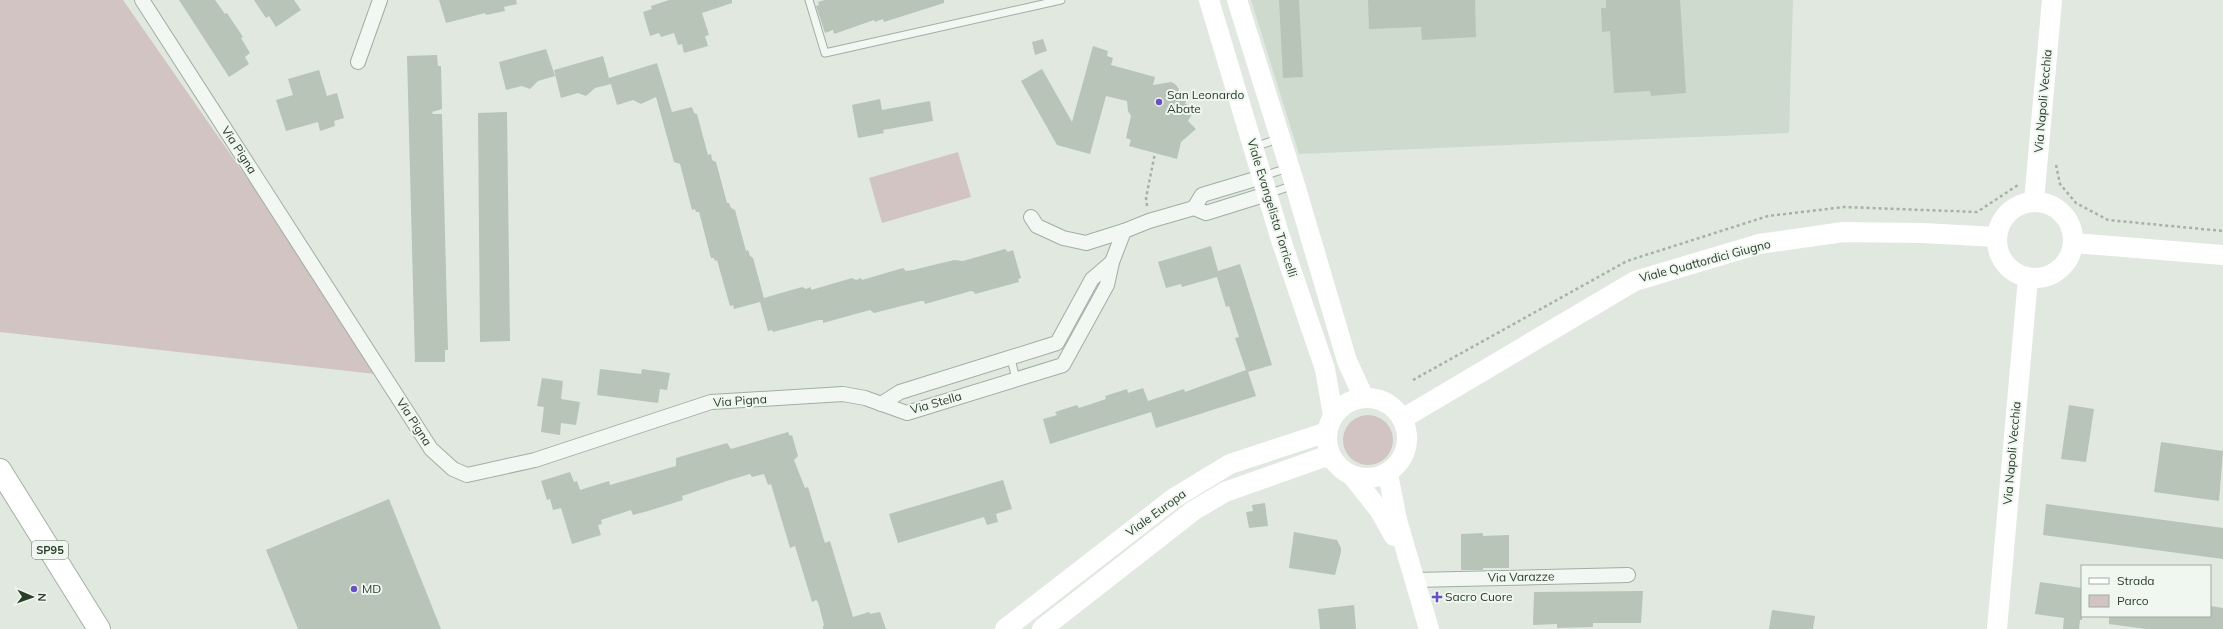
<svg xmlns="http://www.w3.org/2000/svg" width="2223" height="629" font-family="Mulish,sans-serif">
	<rect width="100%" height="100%" fill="#e0e8e0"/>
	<polygon fill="#cedace" points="1251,0 1793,0 1789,133 1299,154"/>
	<g fill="#d1c4c2">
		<polygon points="0,0 123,0 384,375 0,332"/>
		<polygon points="958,152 971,197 882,223 869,178"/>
		<circle cx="1368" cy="440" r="25"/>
	</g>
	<g fill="#b8c4b8">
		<polygon points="179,0 215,0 225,14 227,13 243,37 241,38 250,53 245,57 249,64 229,77"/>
		<polygon points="254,0 294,0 301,10 276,27 269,16 266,18"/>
		<polygon points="439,0 516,0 517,4 504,7 505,11 486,15 485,13 446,23"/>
		<polygon points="669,0 732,0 732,3 702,13 709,35 705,36 708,46 684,53 682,44 678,45 674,33 661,37 659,33 650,36 643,12 652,9 651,6"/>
		<polygon points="825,0 944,0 944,3 884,22 883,19 875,22 874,20 834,34 833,30 825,33 816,6 819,5 818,2"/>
		<polygon points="1279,0 1299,0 1303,77 1283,78"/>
		<polygon points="1368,0 1475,0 1476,37 1422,40 1421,27 1369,29"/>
		<polygon points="1606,0 1680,0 1686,93 1651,96 1650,91 1614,93 1610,31 1602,32 1601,8 1606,8"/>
		<polygon points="1043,39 1047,51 1035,55 1032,42"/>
		<polygon points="1093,46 1108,51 1107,56 1113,58 1111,65 1155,77 1153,85 1171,82 1175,84 1179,89 1178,92 1184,97 1183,101 1186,101 1185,104 1196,107 1188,121 1196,129 1181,142 1177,159 1129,146 1131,140 1126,138 1131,116 1128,111 1127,101 1106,96 1090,154 1057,145 1021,81 1042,69 1072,122"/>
		<polygon points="546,49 555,76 538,81 530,89 522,86 506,90 499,62"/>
		<polygon points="437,55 438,66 441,66 442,109 432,112 433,114 442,114 442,117 448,350 445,350 445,362 415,362 407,56"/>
		<polygon points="603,56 609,78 657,63 672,112 692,107 694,113 697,114 708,155 711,154 712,160 716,162 727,203 729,203 731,208 735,210 746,251 748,250 750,256 753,258 764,298 802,287 806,289 811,287 811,290 852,278 856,280 861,278 862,280 903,268 906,271 913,270 954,260 963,261 1005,249 1008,252 1013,250 1021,278 1018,279 1019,282 975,294 974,292 971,291 925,304 924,301 921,301 874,313 870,310 823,323 823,320 819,320 773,332 772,330 768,331 760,302 734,309 733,305 730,306 717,260 715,261 714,258 711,258 699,212 696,212 695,209 692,210 680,164 674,162 656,97 641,104 633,100 617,105 610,81 611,84 595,88 586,96 578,93 561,98 554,70"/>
		<polygon points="319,70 327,96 337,93 344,118 334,121 335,126 320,131 318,122 286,131 276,100 293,95 288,79"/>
		<polygon points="880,99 882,110 930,101 933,121 883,130 884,133 858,138 852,105"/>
		<polygon points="507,112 510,341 480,342 478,113"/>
		<polygon points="1211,246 1218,271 1240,264 1272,365 1248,372 1256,396 1156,428 1151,412 1050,444 1043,419 1057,415 1055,412 1077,405 1079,408 1106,399 1105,396 1127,389 1128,393 1143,388 1148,401 1184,389 1185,392 1246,370 1235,338 1239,337 1229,306 1226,307 1217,277 1182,287 1181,284 1166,288 1158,262"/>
		<polygon points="600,369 641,374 642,369 670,373 667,390 660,389 658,403 597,395"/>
		<polygon points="542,378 563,381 561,399 580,402 576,425 561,423 560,435 541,432 544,407 537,406"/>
		<polygon points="2069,405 2094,409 2086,462 2061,459"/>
		<polygon points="788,432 790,436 792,435 798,456 794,460 805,488 808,487 824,540 825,543 830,541 853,617 869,612 870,614 880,612 886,629 823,629 823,626 824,625 818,602 816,600 812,602 795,546 790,548 771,484 768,485 764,474 752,477 750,474 733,479 682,496 683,500 648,511 633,515 631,510 601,520 602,524 598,525 601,535 572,544 561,508 553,510 550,499 547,500 541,481 570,472 574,482 577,481 580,490 609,481 610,485 676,466 676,458 703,450 727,443 731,449"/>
		<polygon points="2161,442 2223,451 2219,501 2154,492"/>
		<polygon points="1003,480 1012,509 996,514 998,522 987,525 984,517 898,543 889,514"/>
		<polygon points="389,499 441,629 298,629 266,550"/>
		<polygon points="1265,503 1268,526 1249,528 1246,512 1253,511 1252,505"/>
		<polygon points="2046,504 2223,528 2223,559 2043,535"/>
		<polygon points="1294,532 1337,540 1341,548 1341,552 1335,575 1289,568"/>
		<polygon points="1483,533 1483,536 1509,535 1509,568 1483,568 1483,570 1461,570 1461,534"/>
		<polygon points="2040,582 2082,588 2082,620 2080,620 2079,629 2063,629 2064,618 2035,614"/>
		<polygon points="1643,591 1641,623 1593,623 1593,627 1557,628 1557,624 1533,625 1534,592"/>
		<polygon points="1354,605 1356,629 1320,629 1318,609"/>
		<polygon points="2210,606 2223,608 2223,629 2146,629 2109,624 2109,616 2210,616"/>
		<polygon points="1772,610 1815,616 1813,629 1769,629"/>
	</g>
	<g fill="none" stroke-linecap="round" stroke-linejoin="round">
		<g stroke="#a2aea2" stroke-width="9">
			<g id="lane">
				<polyline points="809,0 825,53 1061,0"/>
				<polyline points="1254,147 1278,139"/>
				<polyline points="1263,176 1288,168"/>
				<polyline points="1268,194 1294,185"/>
				<polyline points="1011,359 1016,379"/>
			</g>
		</g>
		<g stroke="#a2aea2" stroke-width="16">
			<g id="street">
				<polyline points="142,0 431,449 453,469 467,475 535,460 711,402 843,394 865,398 907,413 1063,365 1107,285 1112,262 1124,231"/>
				<polyline points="358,62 380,0"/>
				<polyline points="1194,208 1202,195 1262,177"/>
				<polyline points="1031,217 1037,226 1063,238 1086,243 1124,231 1149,221 1194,208 1206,213 1267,194"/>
				<polyline points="881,404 900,392 1057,343 1092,279 1112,262"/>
				<polyline points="1414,580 1628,575"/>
			</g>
		</g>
		<g stroke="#a1b3a0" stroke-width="24">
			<polyline id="primary" points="0,470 99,629"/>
		</g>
		<g stroke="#a7b1a7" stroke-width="2.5" stroke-dasharray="3 3" stroke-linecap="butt">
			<polyline points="2056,165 2060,184 2076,203 2108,220 2223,231"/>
			<polyline points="1147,206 1146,198 1155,153"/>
			<polyline points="1413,380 1627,261 1768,216 1844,207 1977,212 2018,185"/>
		</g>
		<use href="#lane" stroke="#f3f7f3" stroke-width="7"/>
		<use href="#street" stroke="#f3f7f3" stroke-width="14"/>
		<g stroke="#fff" stroke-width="20">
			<polyline points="1209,0 1280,237 1325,369 1333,415"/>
			<polyline points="1237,0 1295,185 1347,361 1364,398"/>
			<polyline points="2034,201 2052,0"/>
			<circle cx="2035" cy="240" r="38"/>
			<polyline points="2074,243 2223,255"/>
			<circle cx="1367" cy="438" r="40"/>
			<polyline points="1402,419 1635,281 1759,244 1843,232 1922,233 1997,237"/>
			<polyline points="1388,474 1397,520 1429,629"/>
			<polyline points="1353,477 1380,511 1394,536"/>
			<polyline points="1005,629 1174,498 1230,464 1327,432"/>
			<polyline points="1042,629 1193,511 1225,492 1321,458 1331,457"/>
			<polyline points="1997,629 2028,278"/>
		</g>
		<use href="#primary" stroke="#fff" stroke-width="22"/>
	</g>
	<g fill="#694ec4" stroke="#f0f6f0" stroke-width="1.5">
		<circle cx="1159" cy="102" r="4"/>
		<circle cx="354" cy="589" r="4"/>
		<path d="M1435 591h4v4h4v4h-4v4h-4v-4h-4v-4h4z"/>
	</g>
	<g text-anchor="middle" stroke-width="4" stroke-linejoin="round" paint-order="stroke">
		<rect fill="#f0f6f0" stroke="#657565" stroke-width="1" x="32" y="541" width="36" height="18" rx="3"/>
		<g font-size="11" font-weight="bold" fill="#2a3e2a">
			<text x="50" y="554">SP95</text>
		</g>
		<g font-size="12" fill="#2a3e2a" stroke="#f0f6f0" text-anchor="start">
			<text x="1167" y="99">San Leonardo<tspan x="1167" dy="14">Abate</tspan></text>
			<text x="362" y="593">MD</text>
			<text x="1445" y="601">Sacro Cuore</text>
		</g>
		<g font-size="12" fill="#2a3e2a" stroke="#f0f6f0">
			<text transform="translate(2043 101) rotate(-85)" y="4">Via Napoli Vecchia</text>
			<text transform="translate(239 150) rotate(57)" y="4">Via Pigna</text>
			<text transform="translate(1272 208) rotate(73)" y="4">Viale Evangelista Torricelli</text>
			<text transform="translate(1705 261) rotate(-15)" y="4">Viale Quattordici Giugno</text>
			<text transform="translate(740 401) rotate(-4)" y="4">Via Pigna</text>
			<text transform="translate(936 403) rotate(-16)" y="4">Via Stella</text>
			<text transform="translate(414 422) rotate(57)" y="4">Via Pigna</text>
			<text transform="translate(2012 453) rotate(-85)" y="4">Via Napoli Vecchia</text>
			<text transform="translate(1156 513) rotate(-36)" y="4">Viale Europa</text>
			<text transform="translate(1521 577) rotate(-1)" y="4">Via Varazze</text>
		</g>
	</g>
	<rect x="2081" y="565" width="130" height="52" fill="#f0f6f0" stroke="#a1aca1"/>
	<rect x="2089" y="578" width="20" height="6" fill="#ffffff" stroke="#a1aca1"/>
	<text x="2117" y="585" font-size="12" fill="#2a3e2a">Strada</text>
	<rect x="2089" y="595" width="20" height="12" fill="#d1c4c2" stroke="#a1aca1"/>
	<text x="2117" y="605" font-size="12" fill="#2a3e2a">Parco</text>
	<g transform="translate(32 597) rotate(92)" stroke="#f0f6f0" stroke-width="3" paint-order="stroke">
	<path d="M0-3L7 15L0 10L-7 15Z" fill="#2a3e2a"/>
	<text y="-6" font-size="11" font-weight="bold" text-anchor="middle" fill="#2a3e2a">N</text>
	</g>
</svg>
